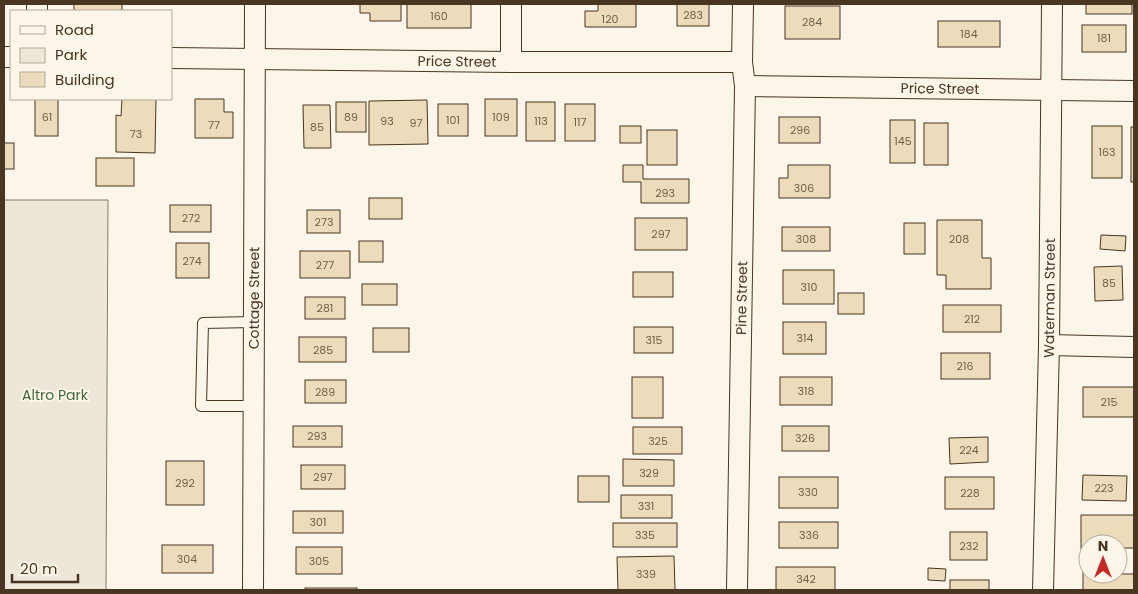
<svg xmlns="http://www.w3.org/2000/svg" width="1138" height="594" font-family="Poppins,sans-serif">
	<rect width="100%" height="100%" fill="#fbf6e9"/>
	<polygon fill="#ede6d9" stroke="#887966" points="4,200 108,200 106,590 4,590"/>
	<g fill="#ecdcbc" stroke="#4a3520">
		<rect x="74" y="4" width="48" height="7"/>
		<polygon points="360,4 401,4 401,21 370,21 370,13 360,13"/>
		<rect x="407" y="4" width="64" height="24"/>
		<polygon points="598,4 636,4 636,27 585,27 585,11 598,11"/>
		<rect x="677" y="4" width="32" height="22"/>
		<rect x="1086" y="4" width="46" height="10"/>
		<rect x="785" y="6" width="55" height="33"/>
		<rect x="938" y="21" width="62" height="26"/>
		<rect x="1082" y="25" width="44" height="27"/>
		<rect x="35" y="99" width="23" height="37"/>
		<polygon points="122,99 156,99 155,153 116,152 116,115 121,116"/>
		<polygon points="195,99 224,99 224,112 233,112 233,138 195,138"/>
		<rect x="485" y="99" width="32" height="37"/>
		<polygon points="427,100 428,144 369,145 369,101"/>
		<rect x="336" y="102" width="30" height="30"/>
		<rect x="526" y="102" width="29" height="39"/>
		<rect x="438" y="104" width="30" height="32"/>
		<rect x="565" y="104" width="30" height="37"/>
		<polygon points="303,105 330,105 331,148 304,148"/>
		<rect x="779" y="117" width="41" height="26"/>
		<rect x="890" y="120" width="25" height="43"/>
		<rect x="924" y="123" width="24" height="42"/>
		<rect x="620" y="126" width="21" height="17"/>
		<rect x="1092" y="126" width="30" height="52"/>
		<rect x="1131" y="127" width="3" height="55"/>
		<rect x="647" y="130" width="30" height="35"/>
		<rect x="4" y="143" width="10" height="26"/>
		<rect x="96" y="158" width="38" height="28"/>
		<polygon points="623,165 643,165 643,179 689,179 689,203 641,203 641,182 623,182"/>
		<polygon points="788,165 830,165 830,198 779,198 779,178 788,178"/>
		<rect x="369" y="198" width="33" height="21"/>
		<rect x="170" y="205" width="41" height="27"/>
		<rect x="307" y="210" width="33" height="23"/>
		<rect x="635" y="218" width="52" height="32"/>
		<polygon points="937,220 982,220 982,258 991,258 991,289 946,289 946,275 937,275"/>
		<rect x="904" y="223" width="21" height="31"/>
		<rect x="782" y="227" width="48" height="24"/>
		<polygon points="1101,235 1126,236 1125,251 1100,249"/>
		<rect x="359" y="241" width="24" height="21"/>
		<rect x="176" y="243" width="33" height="35"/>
		<rect x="300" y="251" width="50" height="27"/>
		<polygon points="1122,266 1123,300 1095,301 1094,267"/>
		<rect x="783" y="270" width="51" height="34"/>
		<rect x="633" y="272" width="40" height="25"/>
		<rect x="362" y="284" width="35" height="21"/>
		<rect x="838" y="293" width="26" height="21"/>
		<rect x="305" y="297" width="40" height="22"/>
		<rect x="943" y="305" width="58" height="27"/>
		<rect x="783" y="322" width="43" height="32"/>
		<rect x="634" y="327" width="39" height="26"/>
		<rect x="373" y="328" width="36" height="24"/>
		<rect x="299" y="337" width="47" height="25"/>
		<rect x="941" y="353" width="49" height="26"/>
		<rect x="632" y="377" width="31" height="41"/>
		<rect x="780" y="377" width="52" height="28"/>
		<rect x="305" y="380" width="41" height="23"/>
		<rect x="1083" y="387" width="51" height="30"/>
		<rect x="293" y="426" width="49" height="21"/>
		<rect x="782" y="426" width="47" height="25"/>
		<rect x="633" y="427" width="49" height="27"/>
		<polygon points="988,437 988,462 950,464 949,438"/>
		<polygon points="623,459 674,460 674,486 623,486"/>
		<rect x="166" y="461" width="38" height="44"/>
		<rect x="301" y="465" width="44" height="24"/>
		<polygon points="1083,475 1127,476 1126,501 1082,500"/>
		<rect x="578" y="476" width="31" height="26"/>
		<rect x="779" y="477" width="59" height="31"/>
		<rect x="945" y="477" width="49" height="32"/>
		<rect x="621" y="495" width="51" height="23"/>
		<rect x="293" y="511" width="50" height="22"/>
		<polygon points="1081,515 1134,515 1134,548 1118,548 1118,544 1088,544 1088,549 1081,549"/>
		<rect x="779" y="522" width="59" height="26"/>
		<rect x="613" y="523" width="64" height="24"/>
		<rect x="950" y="532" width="37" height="28"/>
		<rect x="162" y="545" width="51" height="28"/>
		<rect x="296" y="547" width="46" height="27"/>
		<polygon points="674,556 675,590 618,590 617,557"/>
		<polygon points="1083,562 1088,562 1088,574 1118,574 1118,562 1122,562 1122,574 1134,574 1134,590 1083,590"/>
		<rect x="776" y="567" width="59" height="23"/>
		<polygon points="928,568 946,569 945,581 928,580"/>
		<rect x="950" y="580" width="39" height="10"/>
		<rect x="305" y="588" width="52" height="2"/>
	</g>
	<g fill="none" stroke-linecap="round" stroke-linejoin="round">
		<g stroke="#4a3520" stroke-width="12">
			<polyline id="lane" points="254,406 201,406 203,323 254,322"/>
		</g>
		<g stroke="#4a3520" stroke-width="22">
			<g id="street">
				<polyline points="37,4 37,11"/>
				<polyline points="4,57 11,57"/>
				<path id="s1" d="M171,58l340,4h231"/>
				<polyline points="511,62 511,4"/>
				<path id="s2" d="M745,86l389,5"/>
				<polyline points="1049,345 1134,347"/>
				<path id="s3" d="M253,590l2,-586"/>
				<path id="s4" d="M737,590l8,-504 -3,-24 1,-58"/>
				<path id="s5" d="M1043,590l6,-245 3,-341"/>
			</g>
		</g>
		<use href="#lane" stroke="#fbf6e9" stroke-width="10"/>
		<use href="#street" stroke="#fbf6e9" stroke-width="20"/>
	</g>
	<g text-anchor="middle" stroke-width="4" stroke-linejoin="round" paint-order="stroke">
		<g font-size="11" fill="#725f47">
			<text x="693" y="19">283</text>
			<text x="439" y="20">160</text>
			<text x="610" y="23">120</text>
			<text x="812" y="26">284</text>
			<text x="969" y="38">184</text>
			<text x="1104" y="42">181</text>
			<text x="47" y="121">61</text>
			<text x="351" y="121">89</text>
			<text x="501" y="121">109</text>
			<text x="453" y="124">101</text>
			<text x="387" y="125">93</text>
			<text x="541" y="125">113</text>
			<text x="580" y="126">117</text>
			<text x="416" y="127">97</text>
			<text x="214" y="129">77</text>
			<text x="317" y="131">85</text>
			<text x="800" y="134">296</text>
			<text x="136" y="138">73</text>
			<text x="903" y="145">145</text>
			<text x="1107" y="156">163</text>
			<text x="804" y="192">306</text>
			<text x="665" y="197">293</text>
			<text x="191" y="222">272</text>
			<text x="324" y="226">273</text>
			<text x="661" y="238">297</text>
			<text x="806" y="243">308</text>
			<text x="959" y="243">208</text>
			<text x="192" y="265">274</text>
			<text x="325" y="269">277</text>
			<text x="1109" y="287">85</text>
			<text x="809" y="291">310</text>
			<text x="325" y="312">281</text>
			<text x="972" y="323">212</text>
			<text x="805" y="342">314</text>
			<text x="654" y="344">315</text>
			<text x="323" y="354">285</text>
			<text x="965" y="370">216</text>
			<text x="806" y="395">318</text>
			<text x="325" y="396">289</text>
			<text x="1109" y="406">215</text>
			<text x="317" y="440">293</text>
			<text x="805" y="442">326</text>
			<text x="658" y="445">325</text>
			<text x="969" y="454">224</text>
			<text x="649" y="477">329</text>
			<text x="323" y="481">297</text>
			<text x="185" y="487">292</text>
			<text x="1104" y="492">223</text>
			<text x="808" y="496">330</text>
			<text x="970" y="497">228</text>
			<text x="646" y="510">331</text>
			<text x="318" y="526">301</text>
			<text x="645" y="539">335</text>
			<text x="809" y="539">336</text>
			<text x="969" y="550">232</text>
			<text x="187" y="563">304</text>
			<text x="319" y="565">305</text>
			<text x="646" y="578">339</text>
			<text x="806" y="583">342</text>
		</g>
		<g font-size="14" fill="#4a3520" stroke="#fbf6e9">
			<text dy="5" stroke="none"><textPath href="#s1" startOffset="286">Price Street</textPath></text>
			<text dy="5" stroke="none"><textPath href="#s2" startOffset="195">Price Street</textPath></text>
			<text dy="5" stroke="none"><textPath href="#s3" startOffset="292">Cottage Street</textPath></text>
			<text dy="5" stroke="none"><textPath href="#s4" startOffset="292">Pine Street</textPath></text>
			<text dy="5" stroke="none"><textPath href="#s5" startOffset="292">Waterman Street</textPath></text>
		</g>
		<g font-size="14" fill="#436837" stroke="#fbf6e9">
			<text x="55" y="400">Altro Park</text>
		</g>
	</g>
	<rect width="1138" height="594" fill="none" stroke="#4a3520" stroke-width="10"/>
	<rect x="10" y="10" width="162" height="90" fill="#fbf6e9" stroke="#b4a999"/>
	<rect x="20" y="26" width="25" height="8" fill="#fbf6e9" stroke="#b4a999"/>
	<text x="55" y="35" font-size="15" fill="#4a3520">Road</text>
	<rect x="20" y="48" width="25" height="15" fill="#ede6d9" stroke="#b4a999"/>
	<text x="55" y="60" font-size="15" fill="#4a3520">Park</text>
	<rect x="20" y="72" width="25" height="15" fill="#ecdcbc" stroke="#b4a999"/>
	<text x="55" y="85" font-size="15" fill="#4a3520">Building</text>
	<g transform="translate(1103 559)"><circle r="24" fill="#fbf6e9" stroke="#b4a999"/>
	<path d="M0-4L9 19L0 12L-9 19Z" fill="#c62828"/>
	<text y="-8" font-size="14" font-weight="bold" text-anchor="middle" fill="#4a3520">N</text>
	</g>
	<path d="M12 574v8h66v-8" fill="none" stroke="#4a3520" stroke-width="2.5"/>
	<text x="20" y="574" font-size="15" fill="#4a3520" stroke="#fbf6e9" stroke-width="4" paint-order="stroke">20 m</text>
</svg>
